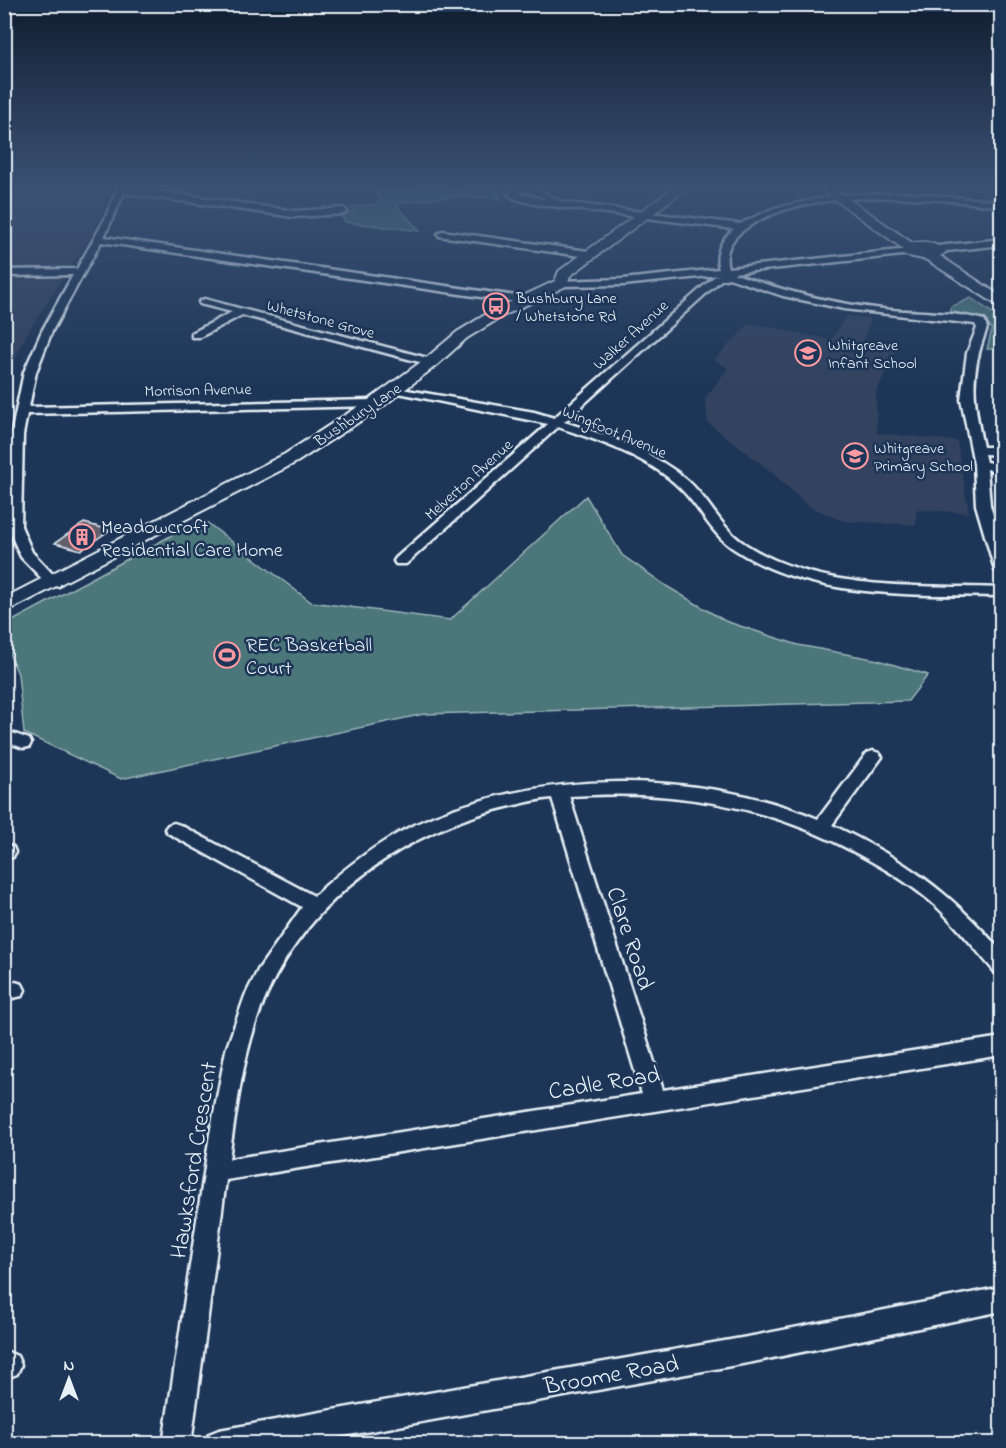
<svg xmlns="http://www.w3.org/2000/svg" width="1006" height="1448" font-family="'Indie Flower',sans-serif">
	<rect width="100%" height="100%" fill="#1d3557"/>
	<filter id="ink" filterUnits="userSpaceOnUse"><feTurbulence type="fractalNoise" baseFrequency=".0167" numOctaves="2"/><feDisplacementMap in="SourceGraphic" scale="12" xChannelSelector="R" yChannelSelector="G"/><feConvolveMatrix kernelMatrix="1 2 1 2 8 2 1 2 1" color-interpolation-filters="sRGB"/></filter>
	<g filter="url(#ink)">
		<g fill="#32425e">
			<polygon points="5,185 113,185 93,232 27,334 5,380"/>
			<polygon points="846,316 871,318 863,342 898,346 876,392 877,433 957,441 969,513 916,510 916,525 843,521 808,506 770,471 708,423 705,398 728,368 714,360 750,323 831,340"/>
		</g>
		<g fill="#4c767a" stroke="#9ab4b9" stroke-width="1.5">
			<polygon points="367,185 462,186 466,189 493,186 503,187 498,193 502,199 460,196 404,202 397,206 420,231 345,222 340,214 355,212 351,207 375,204 381,200"/>
			<polygon points="971,298 1001,319 1001,349 987,349 992,329 983,319 949,311 953,306"/>
			<polygon points="586,496 622,555 668,587 725,621 798,645 878,660 928,675 908,701 424,714 121,779 24,733 18,674 5,644 5,625 189,526 205,521 311,602 450,620"/>
		</g>
		<polygon fill="#63616d" stroke="#e8f1f8" stroke-width="1.5" points="84,523 110,530 81,550 55,543"/>
		<g fill="none" stroke-linecap="round" stroke-linejoin="round">
			<g stroke="#e8f1f8" stroke-width="5">
				<g id="street">
					<polygon points="119,185 294,211 343,208 347,211 343,214 294,217 124,193 104,237 523,297 528,300 523,303 101,242 52,331 36,372 29,407 376,400 382,403 376,406 27,414 23,435 21,526 32,552 61,583 59,586 49,586 21,557 7,526 11,435 24,372 42,331 73,275 4,276 4,270 77,269 104,221"/>
					<path d="M523,186l15,3 23,13 179,22 34,-16 65,-13 70,-2 93,9v5c-71,-10 -196,-22 -257,22 -13,9 -22,23 -17,39l181,-19 3,1v4l-179,19c49,18 98,30 149,36 34,4 68,2 102,11l3,8c-18,47 -14,71 -4,119h19v8l-18,-1 2,8 16,3v8l-15,-4 3,36 12,40v29l-7,-4 -19,-65 -2,-41 -13,-65 6,-46 10,-25 -2,-4 -131,-15 -61,-13 -54,-18 -8,2 -157,142c42,13 89,29 123,58 22,19 33,48 58,64 74,48 171,41 257,44v8c-88,-2 -191,4 -268,-47 -23,-15 -34,-42 -54,-61 -31,-31 -81,-47 -122,-61l-152,137h-10l-2,-3 2,-3 152,-134 -154,-32 -6,-3 2,-2 144,25 20,6 161,-142 4,-1 -96,10 -62,1 -3,-1v-4l65,-2 96,-10c-5,-16 3,-30 15,-40l-199,-25 -20,-5 -7,-5 7,-5zM523,191l9,2 15,7 -29,-6z"/>
					<polygon points="442,231 588,251 593,254 588,257 439,236 438,234"/>
					<polygon points="1002,239 1002,245 938,252 933,249 938,246"/>
					<polygon points="204,299 435,360 436,362 431,365 242,315 200,337 192,337 192,333 232,312 200,304 199,302"/>
					<polygon points="4,730 29,739 31,743 29,747 23,748 4,741"/>
					<path d="M873,751l6,2 3,4 -50,68c73,35 116,65 170,127v22l-7,-2c-19,-22 -37,-45 -58,-65 -23,-21 -51,-38 -79,-53 -92,-50 -185,-65 -289,-58l94,294 339,-53v18l-776,125 -35,264h-28l47,-310 16,-84 19,-54 13,-26 44,-63 -134,-74 -3,-4 3,-4 6,-2 6,2 134,71c30,-27 60,-51 96,-69 119,-58 286,-59 408,-8l49,-66zM552,798l90,296 -413,65c8,-56 15,-113 38,-165 44,-98 141,-165 244,-188 13,-3 27,-7 41,-8z"/>
					<polygon points="4,845 13,847 15,852 13,857 4,859"/>
					<polygon points="15,982 22,984 25,990 22,996 4,1000 4,984"/>
					<polygon points="1002,1287 1002,1311 753,1362 299,1444 205,1444 209,1434 219,1430 753,1336"/>
					<polygon points="8,1352 17,1356 21,1365 17,1374 4,1379 4,1353"/>
				</g>
			</g>
			<g stroke="#e8f1f8" stroke-width="4">
				<g id="secondary">
					<polygon points="677,185 691,185 570,276 566,286 503,316 467,338 437,365 382,407 297,462 4,613 4,598 285,454 370,399 425,359 457,332 493,310 555,281 559,271"/>
					<path d="M815,185h14l83,58c13,-2 24,-1 34,9l-6,4 62,41v11l-75,-48 -23,-5 -2,-7z"/>
				</g>
			</g>
			<use href="#street" fill="#1d3557" fill-rule="evenodd"/>
			<use href="#secondary" fill="#1d3557" fill-rule="evenodd"/>
		</g>
	</g>
	<linearGradient id="sky" x2="0" y2="1"><stop stop-color="#101d30"/><stop offset="0.48" stop-color="#3a5174"/><stop offset="1" stop-color="#3a5174" stop-opacity="0"/></linearGradient>
	<rect width="1006" height="388" fill="url(#sky)"/>
	<defs>
		<g id="bus-ring" transform="scale(1.35)"><circle r="9.5" fill="#1d3557" stroke="#ff9aa2" stroke-width="1.5"/><path d="M-5-6H5V4H4V6H2V4H-2V6H-4V4H-5ZM-3.5-4V0h7V-4ZM-3.5 1.2v1.5H-2V1.2ZM2 1.2v1.5H3.5V1.2Z" fill="#ff9aa2"/></g>
		<g id="school-ring" transform="scale(1.35)"><circle r="9.5" fill="#1d3557" stroke="#ff9aa2" stroke-width="1.5"/><path d="M0-5L7-2L0 1L-7-2ZM-4 1L0 2.5L4 1V4Q0 6-4 4Z" fill="#ff9aa2"/></g>
		<g id="building-ring" transform="scale(1.35)"><circle r="9.5" fill="#1d3557" stroke="#ff9aa2" stroke-width="1.5"/><path d="M-4-6H4V6H1V3H-1V6H-4ZM-2.5-4.3h1.7v1.8h-1.7ZM.8-4.3h1.7v1.8H.8ZM-2.5-1h1.7V.8h-1.7ZM.8-1h1.7V.8H.8Z" fill="#ff9aa2"/></g>
		<g id="stadium-ring" transform="scale(1.35)"><circle r="9.5" fill="#1d3557" stroke="#ff9aa2" stroke-width="1.5"/><path d="M0-5a6.5 5 0 1 0 0 10a6.5 5 0 1 0 0-10ZM-3.5-1.8h7v3.6h-7Z" fill="#ff9aa2"/></g>
	</defs>
	<g fill-rule="evenodd">
		<use href="#bus-ring" x="496" y="306"/>
		<use href="#school-ring" x="808" y="353"/>
		<use href="#school-ring" x="855" y="456"/>
		<use href="#building-ring" x="82" y="537"/>
		<use href="#stadium-ring" x="227" y="655"/>
	</g>
	<g text-anchor="middle" stroke-width="5" stroke-linejoin="round" paint-order="stroke">
		<g font-size="16" fill="#e8f1f8" stroke="#1d3557" text-anchor="start">
			<text x="516" y="303">Bushbury Lane<tspan x="516" dy="18">/ Whetstone Rd</tspan></text>
			<text x="828" y="350">Whitgreave<tspan x="828" dy="18">Infant School</tspan></text>
			<text x="874" y="453">Whitgreave<tspan x="874" dy="18">Primary School</tspan></text>
		</g>
		<g font-size="16" fill="#e8f1f8" stroke="#1d3557">
			<text transform="translate(321 318) rotate(15)" y="6">Whetstone Grove</text>
			<text transform="translate(630 334) rotate(-42)" y="6">Walker Avenue</text>
			<text transform="translate(198 389) rotate(-1)" y="6">Morrison Avenue</text>
			<text transform="translate(357 414) rotate(-34)" y="6">Bushbury Lane</text>
			<text transform="translate(615 431) rotate(23)" y="6">Wingfoot Avenue</text>
			<text transform="translate(468 479) rotate(-42)" y="6">Melverton Avenue</text>
		</g>
		<g font-size="20" fill="#e8f1f8" stroke="#1d3557" text-anchor="start">
			<text x="101" y="533">Meadowcroft<tspan x="101" dy="23">Residential Care Home</tspan></text>
			<text x="246" y="651">REC Basketball<tspan x="246" dy="23">Court</tspan></text>
		</g>
		<g font-size="24" fill="#e8f1f8" stroke="#1d3557">
			<text transform="translate(631 938) rotate(72)" y="8">Clare Road</text>
			<text transform="translate(604 1082) rotate(-9)" y="8">Cadle Road</text>
			<text transform="translate(193 1160) rotate(-81)" y="8">Hawksford Crescent</text>
			<text transform="translate(611 1374) rotate(-10)" y="8">Broome Road</text>
		</g>
	</g>
	<rect width="1006" height="1448" fill="none" stroke="#1d3557" stroke-width="24"/>
	<rect x="12" y="12" width="982" height="1424" fill="none" stroke="#e8f1f8" stroke-width="2" filter="url(#ink)"/>
	<g transform="translate(69 1379)" stroke="#1d3557" stroke-width="4.5" paint-order="stroke">
	<path d="M0-4.5L10 22L0 15L-10 22Z" fill="#e8f1f8"/>
	<text y="-9" font-size="16" font-weight="bold" text-anchor="middle" fill="#e8f1f8">N</text>
	</g>
</svg>
